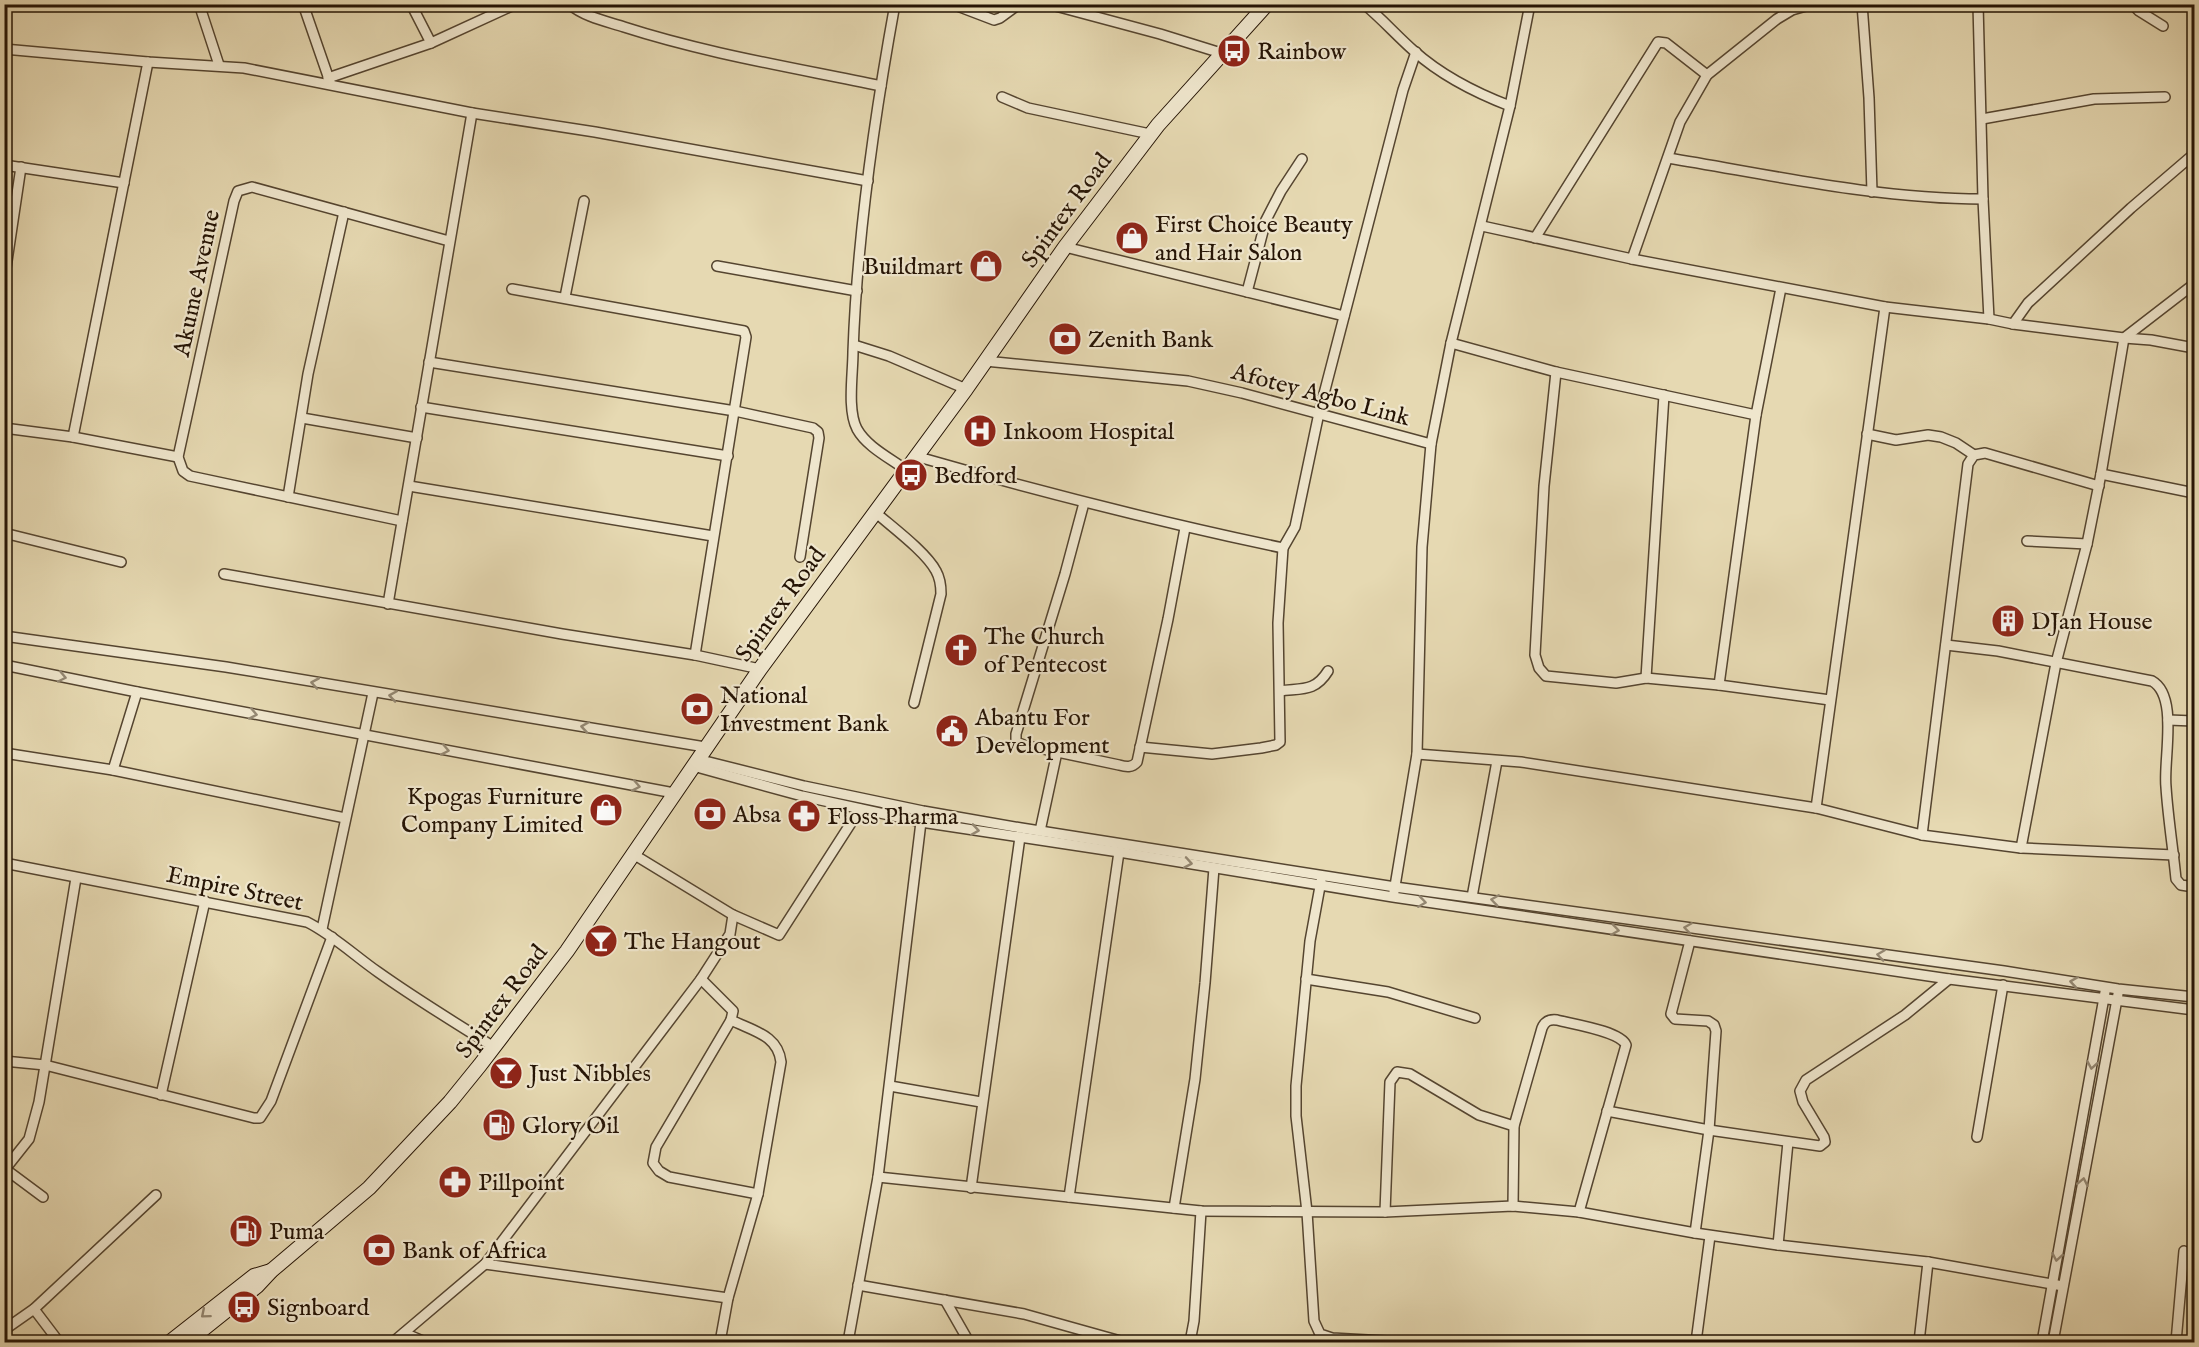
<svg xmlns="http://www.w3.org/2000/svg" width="2199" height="1347" font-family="'IM FELL English',serif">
	<rect width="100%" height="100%" fill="#e6d9b2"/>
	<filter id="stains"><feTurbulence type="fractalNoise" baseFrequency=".00333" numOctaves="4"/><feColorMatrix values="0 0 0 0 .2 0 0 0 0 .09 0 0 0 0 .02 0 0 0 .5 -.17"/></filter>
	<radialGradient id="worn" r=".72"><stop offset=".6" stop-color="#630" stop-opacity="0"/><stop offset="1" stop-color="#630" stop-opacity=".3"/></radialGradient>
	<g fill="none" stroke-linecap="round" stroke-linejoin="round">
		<g stroke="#554530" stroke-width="12">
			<g id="minor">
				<polyline points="199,4 219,65"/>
				<polyline points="303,4 330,82"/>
				<polyline points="411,4 431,43"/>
				<path d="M569,4c16,13 36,17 55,23 84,27 172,41 257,59"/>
				<path d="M895,4c-21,115 -38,232 -42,348 0,22 -6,58 4,77 10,18 33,29 49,41"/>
				<polyline points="952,4 994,20 1000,18 1019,4"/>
				<polyline points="1048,4 1160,34 1221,53"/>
				<path d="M1364,4c18,15 33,32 50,47 28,25 62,42 96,55"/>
				<polyline points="1862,4 1869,98 1872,192"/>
				<polyline points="1978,4 1983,199 1989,319"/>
				<polyline points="2132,4 2139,11 2163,26"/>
				<polyline points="4,10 5,4"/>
				<polyline points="4,49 148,62 244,68 472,113 595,132 868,181"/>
				<polyline points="328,78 431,43 516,4"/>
				<polyline points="1002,97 1028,108 1150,134"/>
				<polyline points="1982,119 2094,99 2165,97"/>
				<path d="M1668,158c104,17 209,41 315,41"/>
				<polyline points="4,165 124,183"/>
				<polyline points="1482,226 1632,259 1885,307 1989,319 2013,324 2124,338 2151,340 2194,348"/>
				<polyline points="1535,238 1658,42 1666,43 1707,75"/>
				<polyline points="1065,247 1344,316"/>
				<polyline points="1632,259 1680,122 1707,75 1777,19 1792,10 1813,4"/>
				<polyline points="717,266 857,291"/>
				<polyline points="4,281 21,167"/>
				<polyline points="512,289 744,331 746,337 695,655"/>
				<polyline points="1247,292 1266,220 1281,191 1302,159"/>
				<polyline points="565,297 584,201"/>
				<polyline points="2013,324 2028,303 2131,208 2194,154"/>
				<polyline points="1451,343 1556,372 1756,415"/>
				<polyline points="854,345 889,356 966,389"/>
				<polyline points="985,361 1188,381 1242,393 1431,444"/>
				<polyline points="429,362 735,411 813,428 818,432 819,438 800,557"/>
				<polyline points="1556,372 1544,486 1535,655 1539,668 1546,676 1616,683 1646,678 1719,685 1830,700"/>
				<polyline points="421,407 728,456"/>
				<polyline points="302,418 417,438"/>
				<polyline points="4,428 73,437 178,457"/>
				<polyline points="1867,434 1896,440 1928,435 1941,437 1956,443 1974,455"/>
				<polyline points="73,437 148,62"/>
				<path d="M915,456c122,35 244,66 368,92"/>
				<polyline points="2101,474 2194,493"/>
				<polyline points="409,486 713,536"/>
				<polyline points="288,497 308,374 344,212"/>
				<path d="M1084,503l-19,71 -49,160v8l8,3 95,20c7,2 13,3 18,-3l31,-143 17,-91"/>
				<path d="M875,512c17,15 51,40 61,59 4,7 5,15 5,23l-27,109"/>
				<polyline points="402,521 190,476 183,471 178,457 234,201 238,191 252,187 449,241"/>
				<polyline points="4,533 121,562"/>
				<polyline points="2027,541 2087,544"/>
				<polyline points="224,574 562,634 695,655 760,669"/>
				<polyline points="388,604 472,113"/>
				<polyline points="4,636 226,667 705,747"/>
				<path d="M1946,645l52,6 154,30c27,15 11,79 14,106 2,31 7,61 10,92l5,6 13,2"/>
				<polyline points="4,665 137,692 674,793"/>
				<polyline points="1646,678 1664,395"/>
				<polyline points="1719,685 1756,415 1781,288"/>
				<path d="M1280,691c22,-3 35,1 48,-20"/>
				<polyline points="2168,720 2194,721"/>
				<polyline points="1140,747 1212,754 1261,748 1276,745 1280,742 1278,623 1283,548 1295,527 1319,413 1403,90 1416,52"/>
				<polyline points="4,753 113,770 345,818"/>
				<polyline points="1417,754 1521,762 1816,808 1922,835 2021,848 2174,855"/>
				<polyline points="697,759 804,786 923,811 1021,828 1395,887 2004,971 2118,989 2194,997"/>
				<polyline points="693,766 802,796 921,822 1119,852 1393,897 1949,979 2194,1010"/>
				<polyline points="113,770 137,692"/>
				<polyline points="1816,808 1885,307"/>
				<polyline points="1040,831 1057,752"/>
				<polyline points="1922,835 1968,464 1974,455 1985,453 2099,486"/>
				<polyline points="2021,848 2056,663 2087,544 2101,474 2124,338 2194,284"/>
				<path d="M4,863l303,59c26,13 48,34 71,50 38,27 77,51 116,75"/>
				<polyline points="1321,881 1310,941 1296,1086 1296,1116 1307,1212 1314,1321 1320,1334 1332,1338 1404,1342"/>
				<polyline points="1394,892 1417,754 1422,547 1431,444 1451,343 1510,106 1530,4"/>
				<polyline points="1472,897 1497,761"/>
				<polyline points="733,915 779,935 860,809"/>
				<polyline points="322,929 373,693"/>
				<polyline points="1690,941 1671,1014 1675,1019 1708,1021 1714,1025 1716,1031 1709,1130 1695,1233"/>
				<polyline points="701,979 733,1011 731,1020 656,1147 653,1163 659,1171 669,1177 758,1194"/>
				<polyline points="1306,979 1388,992 1475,1018"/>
				<polyline points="4,1061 45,1065 254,1118 260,1118 271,1101 332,937"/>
				<polyline points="890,1086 981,1102"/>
				<polyline points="161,1095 205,901"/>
				<polyline points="1607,1111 1709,1130 1820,1146 1825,1142 1824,1137 1803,1102 1800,1091 1806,1080 1905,1015 1949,979"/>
				<polyline points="1977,1137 2003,985"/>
				<polyline points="4,1168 43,1197"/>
				<polyline points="6,1168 29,1139 39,1102 76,878"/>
				<polyline points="878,1177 1201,1211 1385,1212 1513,1206 1579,1212 1695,1233 1778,1245 1928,1262 2063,1286"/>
				<polyline points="971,1188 1020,837"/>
				<polyline points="1069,1197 1119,852"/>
				<path d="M1513,1206l1,-80 28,-98c3,-7 7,-9 15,-8 15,4 63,11 69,25l-47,167"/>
				<polyline points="1174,1208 1195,1079 1205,983 1214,868"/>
				<polyline points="1385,1212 1390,1082 1397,1072 1410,1074 1479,1115 1514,1126"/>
				<polyline points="1778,1245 1788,1142"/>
				<polyline points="485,1264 728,1298"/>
				<polyline points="858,1285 1024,1314 1124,1342"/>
				<polyline points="945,1300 969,1342"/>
				<polyline points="34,1309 59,1342"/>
				<polyline points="4,1330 34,1309 156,1195"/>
				<polyline points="404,1333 425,1342"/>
				<polyline points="393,1342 485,1264 701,979 730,934 733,915 633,854"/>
				<path d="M720,1342l8,-44 30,-104 23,-132c-3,-27 -28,-31 -50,-42"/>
				<polyline points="848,1342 878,1177 921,822"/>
				<polyline points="1190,1342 1194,1321 1201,1211"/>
				<polyline points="1696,1342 1710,1236"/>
				<polyline points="1919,1342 1928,1262"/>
				<polyline points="2042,1342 2105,992"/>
				<polyline points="2053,1342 2118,994"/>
				<polyline points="2176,1342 2184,1251"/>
			</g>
		</g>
		<g stroke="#251405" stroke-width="16">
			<g id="secondary">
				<polyline points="170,1342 254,1276 271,1271"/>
				<polyline points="187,1342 257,1286 271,1271 369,1188 450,1102 480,1065 567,951 760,669 966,389 1065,247 1158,125 1267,4"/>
			</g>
		</g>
		<use href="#minor" stroke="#efe6cd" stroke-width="9"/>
		<use href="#secondary" stroke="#efe6cd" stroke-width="14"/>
	</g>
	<defs><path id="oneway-chevron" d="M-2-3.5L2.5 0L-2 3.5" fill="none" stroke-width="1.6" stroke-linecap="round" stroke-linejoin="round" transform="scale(1.5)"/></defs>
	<g stroke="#948873">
		<use href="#oneway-chevron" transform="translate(62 677) rotate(12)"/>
		<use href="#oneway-chevron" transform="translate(315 683) rotate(-170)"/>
		<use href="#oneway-chevron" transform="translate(393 696) rotate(-171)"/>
		<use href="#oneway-chevron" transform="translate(253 714) rotate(11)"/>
		<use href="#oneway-chevron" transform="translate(585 727) rotate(-171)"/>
		<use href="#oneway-chevron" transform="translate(445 750) rotate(11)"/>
		<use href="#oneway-chevron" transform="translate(636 786) rotate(11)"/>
		<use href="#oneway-chevron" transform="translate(975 830) rotate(9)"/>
		<use href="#oneway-chevron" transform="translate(1188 863) rotate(10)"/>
		<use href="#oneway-chevron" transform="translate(1495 900) rotate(-172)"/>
		<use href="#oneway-chevron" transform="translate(1422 902) rotate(8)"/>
		<use href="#oneway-chevron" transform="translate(1688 928) rotate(-172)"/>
		<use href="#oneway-chevron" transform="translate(1615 930) rotate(8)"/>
		<use href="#oneway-chevron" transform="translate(1881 955) rotate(-172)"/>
		<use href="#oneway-chevron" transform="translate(2074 982) rotate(-171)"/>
		<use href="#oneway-chevron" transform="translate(2092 1065) rotate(100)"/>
		<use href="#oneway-chevron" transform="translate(2083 1182) rotate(-79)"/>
		<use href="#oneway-chevron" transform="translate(2057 1257) rotate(100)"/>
		<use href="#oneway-chevron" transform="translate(205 1314) rotate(140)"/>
	</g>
	<defs>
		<g id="bus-disc" transform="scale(1.725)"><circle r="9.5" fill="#8f2418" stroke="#efe6cd"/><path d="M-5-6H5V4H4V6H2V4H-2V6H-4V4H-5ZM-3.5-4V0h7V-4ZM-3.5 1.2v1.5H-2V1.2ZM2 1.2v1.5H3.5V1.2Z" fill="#fff"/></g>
		<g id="shop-disc" transform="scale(1.725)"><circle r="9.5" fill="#8f2418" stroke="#efe6cd"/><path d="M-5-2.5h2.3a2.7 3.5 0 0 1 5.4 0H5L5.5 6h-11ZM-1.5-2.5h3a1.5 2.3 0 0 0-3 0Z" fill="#fff"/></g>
		<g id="bank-disc" transform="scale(1.725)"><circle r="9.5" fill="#8f2418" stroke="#efe6cd"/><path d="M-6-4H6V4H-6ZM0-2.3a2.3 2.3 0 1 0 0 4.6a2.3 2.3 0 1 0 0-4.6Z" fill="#fff"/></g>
		<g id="hospital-disc" transform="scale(1.725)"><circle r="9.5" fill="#8f2418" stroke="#efe6cd"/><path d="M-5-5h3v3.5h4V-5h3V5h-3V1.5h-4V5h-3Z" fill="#fff"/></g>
		<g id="building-disc" transform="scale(1.725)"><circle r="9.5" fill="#8f2418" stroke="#efe6cd"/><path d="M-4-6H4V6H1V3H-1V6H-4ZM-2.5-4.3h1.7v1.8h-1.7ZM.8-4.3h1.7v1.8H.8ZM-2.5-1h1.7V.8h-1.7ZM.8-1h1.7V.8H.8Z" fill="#fff"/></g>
		<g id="church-disc" transform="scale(1.725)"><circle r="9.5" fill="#8f2418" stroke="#efe6cd"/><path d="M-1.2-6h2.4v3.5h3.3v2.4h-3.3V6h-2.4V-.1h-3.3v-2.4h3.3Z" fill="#fff"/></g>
		<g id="civic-disc" transform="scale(1.725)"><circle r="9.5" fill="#8f2418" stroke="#efe6cd"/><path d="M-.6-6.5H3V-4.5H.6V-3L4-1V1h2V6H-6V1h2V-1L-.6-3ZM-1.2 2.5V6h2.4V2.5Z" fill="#fff"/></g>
		<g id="pharmacy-disc" transform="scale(1.725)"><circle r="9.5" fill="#8f2418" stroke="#efe6cd"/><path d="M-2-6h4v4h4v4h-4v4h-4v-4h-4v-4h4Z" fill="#fff"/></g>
		<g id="bar-disc" transform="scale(1.725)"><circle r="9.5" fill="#8f2418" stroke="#efe6cd"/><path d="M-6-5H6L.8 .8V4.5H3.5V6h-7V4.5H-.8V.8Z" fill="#fff"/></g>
		<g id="fuel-disc" transform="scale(1.725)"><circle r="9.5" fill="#8f2418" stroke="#efe6cd"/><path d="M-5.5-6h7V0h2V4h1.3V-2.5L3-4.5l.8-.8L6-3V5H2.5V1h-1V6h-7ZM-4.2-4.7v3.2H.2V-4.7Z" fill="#fff"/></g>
	</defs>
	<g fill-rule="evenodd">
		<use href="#bus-disc" x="1234" y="51"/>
		<use href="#shop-disc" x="1132" y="238"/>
		<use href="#shop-disc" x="986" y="266"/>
		<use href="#bank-disc" x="1065" y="339"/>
		<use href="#hospital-disc" x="980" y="431"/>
		<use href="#bus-disc" x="911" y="475"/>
		<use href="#building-disc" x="2008" y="621"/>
		<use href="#church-disc" x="961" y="650"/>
		<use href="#bank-disc" x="697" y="709"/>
		<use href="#civic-disc" x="952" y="731"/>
		<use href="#shop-disc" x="606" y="810"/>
		<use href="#bank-disc" x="710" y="814"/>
		<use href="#pharmacy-disc" x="804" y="816"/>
		<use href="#bar-disc" x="601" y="941"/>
		<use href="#bar-disc" x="506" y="1073"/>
		<use href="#fuel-disc" x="499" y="1125"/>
		<use href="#pharmacy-disc" x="455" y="1182"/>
		<use href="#fuel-disc" x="246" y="1231"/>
		<use href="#bank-disc" x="379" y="1250"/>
		<use href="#bus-disc" x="244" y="1307"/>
	</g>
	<g text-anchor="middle" stroke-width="4.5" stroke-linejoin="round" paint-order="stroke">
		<g font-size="24" fill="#251405" stroke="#efe6cd" text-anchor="start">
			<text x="1257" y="59">Rainbow</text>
			<text x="1155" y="232">First Choice Beauty<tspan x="1155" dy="28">and Hair Salon</tspan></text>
			<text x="963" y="274" text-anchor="end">Buildmart</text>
			<text x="1088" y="347">Zenith Bank</text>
			<text x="1003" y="439">Inkoom Hospital</text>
			<text x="934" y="483">Bedford</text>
			<text x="2031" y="629">DJan House</text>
			<text x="984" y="644">The Church<tspan x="984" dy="28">of Pentecost</tspan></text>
			<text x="720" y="703">National<tspan x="720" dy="28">Investment Bank</tspan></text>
			<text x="975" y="725">Abantu For<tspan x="975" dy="28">Development</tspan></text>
			<text x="583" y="804" text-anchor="end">Kpogas Furniture<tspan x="583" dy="28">Company Limited</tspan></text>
			<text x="733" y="822">Absa</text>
			<text x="827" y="824">Floss Pharma</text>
			<text x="624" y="949">The Hangout</text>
			<text x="529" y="1081">Just Nibbles</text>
			<text x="522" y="1133">Glory Oil</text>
			<text x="478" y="1190">Pillpoint</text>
			<text x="269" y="1239">Puma</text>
			<text x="402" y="1258">Bank of Africa</text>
			<text x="267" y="1315">Signboard</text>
		</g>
		<g font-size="24" fill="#251405" stroke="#efe6cd">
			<text transform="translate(1066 210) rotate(-54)" y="8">Spintex Road</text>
			<text transform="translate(196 283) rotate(-78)" y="8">Akume Avenue</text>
			<text transform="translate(1321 394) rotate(15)" y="8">Afotey Agbo Link</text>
			<text transform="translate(780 604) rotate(-54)" y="8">Spintex Road</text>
			<text transform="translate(235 888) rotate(12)" y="8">Empire Street</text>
			<text transform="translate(501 1001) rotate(-53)" y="8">Spintex Road</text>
		</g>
	</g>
	<rect width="2199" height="1347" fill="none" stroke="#e6d9b2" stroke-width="24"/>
	<rect x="6" y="6" width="2187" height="1335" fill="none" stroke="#251405" stroke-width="3"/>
	<rect x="12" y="12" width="2175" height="1323" fill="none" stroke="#251405" stroke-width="1.5"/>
	<rect width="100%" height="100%" filter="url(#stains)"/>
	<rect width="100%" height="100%" fill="url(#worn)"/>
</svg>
